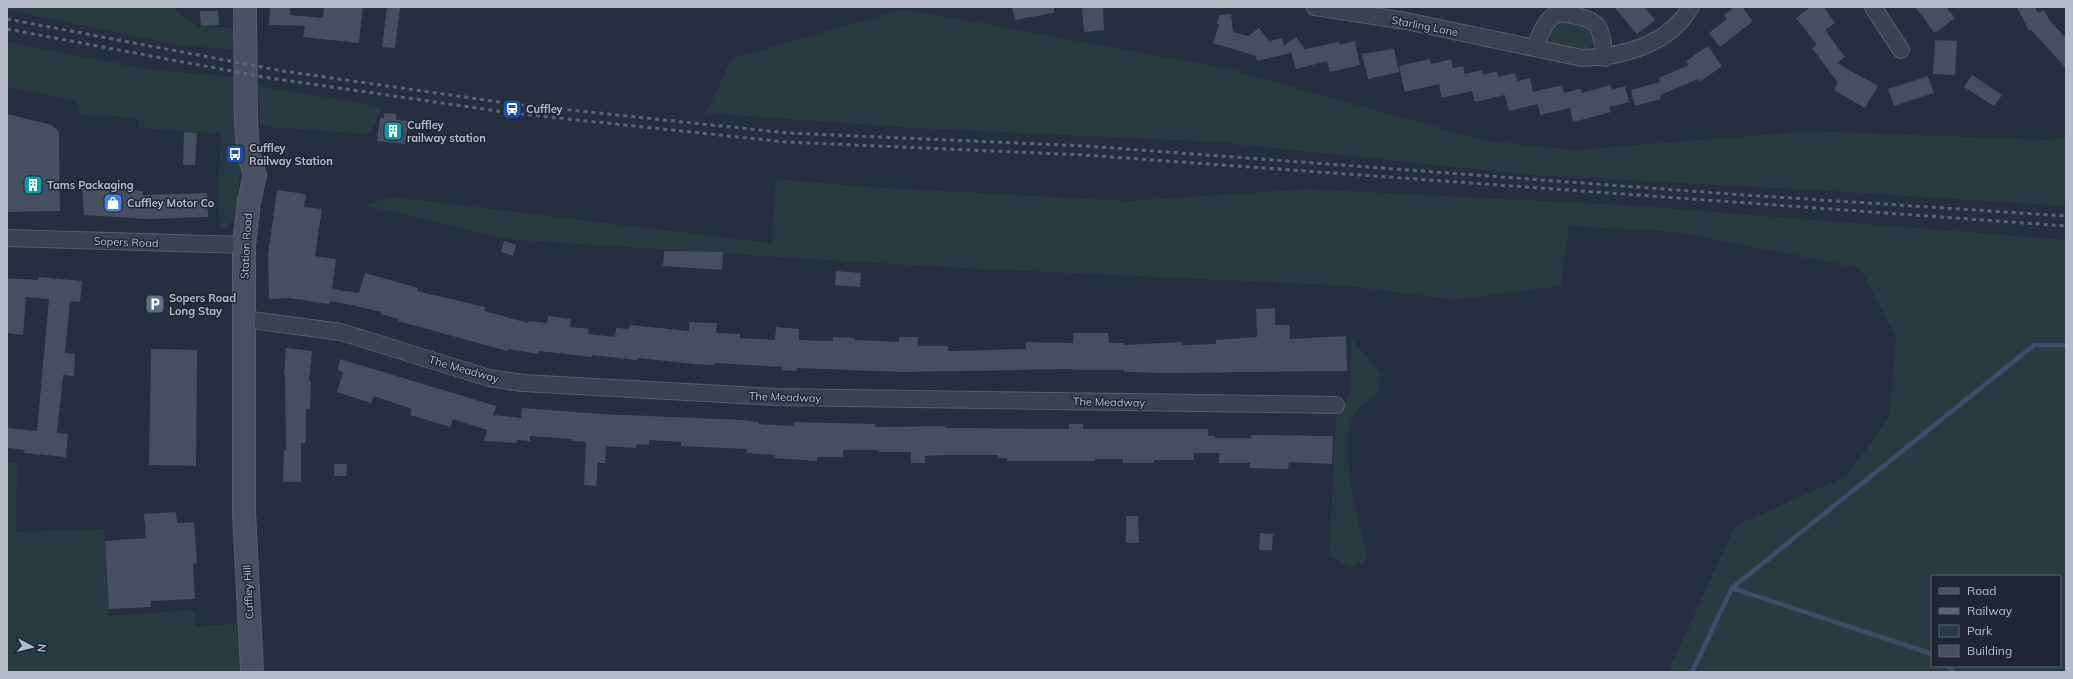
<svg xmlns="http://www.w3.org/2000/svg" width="2073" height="679" font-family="Mulish,sans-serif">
	<rect width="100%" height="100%" fill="#262f3f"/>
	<g fill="#283b40" fill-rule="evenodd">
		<polygon points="7,7 172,7 197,27 234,28 235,50 178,45 7,10"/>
		<polygon points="903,9 1225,68 1486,141 1576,150 1811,131 2049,140 2066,136 2066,206 1830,191 1530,175 1217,142 915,128 706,113 732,58"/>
		<path d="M1562,19l30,9 3,12 -7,10c-7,3 -12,1 -19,0 -14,-4 -22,-8 -18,-24z"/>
		<polygon points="7,42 152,70 237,77 240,167 238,217 220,230 218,191 221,134 140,128 138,120 117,116 80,115 76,101 7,87"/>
		<polygon points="259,86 380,106 380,112 370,134 266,127 259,122"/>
		<path d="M776,179l92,8 261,14 179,-12 332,17 426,34v432h-398l67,-146 112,-50 42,-60 7,-79 -36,-69 -183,-36 -108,-6 -8,60 -107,14 -103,-14 -370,-17 -190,-11 -286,-19 -141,-34 29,-8 378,46zM1932,576h128v90h-128z"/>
		<path d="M1351,339l29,33 -1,20c-8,6 -17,12 -23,20 -21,26 4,116 12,147l-17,8 -22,-11 7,-137 14,-27z"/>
		<polygon points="7,462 17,463 16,532 104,529 109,616 195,610 195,626 237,624 239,672 7,672"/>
	</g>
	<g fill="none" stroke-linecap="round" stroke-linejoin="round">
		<g stroke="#3e4d69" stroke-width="4.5">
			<polyline points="1732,588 2034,345 2066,345"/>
			<polyline points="1947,666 1954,672"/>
			<polyline points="1692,672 1732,588 1932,654"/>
		</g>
	</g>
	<g fill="#454f60">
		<polygon points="270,7 290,7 290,15 323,18 324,7 363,7 359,43 303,37 305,26 269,25"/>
		<polygon points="387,7 400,7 395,48 382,47"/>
		<polygon points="1012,7 1054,7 1054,13 1015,20"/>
		<polygon points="1082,7 1103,7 1104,30 1084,32"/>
		<polygon points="1614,7 1644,7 1655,20 1637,34"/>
		<polygon points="1734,7 1742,7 1753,21 1720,47 1709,33 1727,19 1724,15"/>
		<polygon points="1810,7 1824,7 1835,23 1825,30 1845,57 1837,63 1878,86 1865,108 1834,90 1838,83 1812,48 1817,45 1796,18"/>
		<polygon points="1915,7 1946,7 1955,18 1935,33"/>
		<polygon points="2017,7 2035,7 2038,13 2044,10 2050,21 2066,38 2066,68 2031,30 2029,31"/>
		<polygon points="200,11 218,11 219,25 201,26"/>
		<polygon points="1231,14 1233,32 1248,36 1259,28 1269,41 1282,38 1284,46 1296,37 1305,49 1339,42 1340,45 1355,41 1360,65 1330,72 1327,61 1296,69 1291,53 1257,61 1256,56 1213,43 1219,25 1217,24 1219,15"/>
		<polygon points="1935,40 1957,41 1955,75 1933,74"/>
		<polygon points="1708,46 1722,66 1700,82 1698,79 1660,95 1661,99 1635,106 1631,90 1660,82 1659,78 1689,65 1686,61"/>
		<polygon points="1394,49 1399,72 1368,79 1362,54"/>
		<polygon points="1430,59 1431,64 1451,59 1453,68 1463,66 1465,74 1482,70 1483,75 1497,71 1498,77 1515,73 1517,81 1530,78 1533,92 1562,85 1564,93 1581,89 1582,93 1610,85 1612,90 1625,86 1629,102 1609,107 1611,112 1573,122 1570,108 1540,115 1538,104 1509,111 1505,95 1475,102 1472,91 1442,98 1439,84 1405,92 1399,66"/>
		<polygon points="1972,75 2002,95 1994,106 1964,87"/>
		<polygon points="1928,76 1934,93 1894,106 1888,89"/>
		<polygon points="384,113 396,114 396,120 408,121 405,144 377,141 380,118 384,118"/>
		<polygon points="7,114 52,125 59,132 60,211 7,212"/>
		<polygon points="184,132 197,133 195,165 183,165"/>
		<polygon points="82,188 143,191 143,195 207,193 208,217 147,219 84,215"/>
		<polygon points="277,190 306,194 304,207 322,209 315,256 336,259 332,289 359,293 365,273 418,288 417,291 485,307 484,311 528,323 529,321 547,323 548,316 571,319 570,327 589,329 588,334 615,337 616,328 629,329 630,325 689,331 689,322 717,323 716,333 740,334 740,338 775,340 776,327 799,329 799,340 833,341 833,337 855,338 855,340 899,342 899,337 918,337 918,346 948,346 948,351 1026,349 1026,342 1073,343 1073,333 1108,333 1109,343 1124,343 1124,345 1182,342 1182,345 1216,344 1216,340 1257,337 1256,309 1275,308 1275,325 1290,325 1290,339 1346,336 1347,371 1169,373 1124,372 1124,370 1073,370 1073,369 902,372 797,368 797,371 781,370 782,367 714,363 714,365 694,364 638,358 638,360 592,355 592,357 539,351 538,354 508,349 507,351 398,321 399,319 381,314 381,312 356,306 330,301 329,304 289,298 269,299 268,255"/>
		<polygon points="504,241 516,245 513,256 501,252"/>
		<polygon points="664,251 723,252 722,270 663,266"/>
		<polygon points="836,271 861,273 860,287 835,285"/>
		<polygon points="38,277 82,281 80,302 70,301 65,353 75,354 74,376 63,375 57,433 68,434 66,457 24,453 25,450 7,448 7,428 37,431 49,299 26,297 23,335 7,333 7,278 38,280"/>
		<polygon points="286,348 312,351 309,381 311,381 310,409 306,409 306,443 301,443 301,482 283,482 284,450 286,450 285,374 284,374"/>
		<polygon points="151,349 197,350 196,466 149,465"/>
		<polygon points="340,359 496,406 493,415 521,418 522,408 602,414 742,420 759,422 759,424 794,426 794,422 875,424 875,427 945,426 945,428 952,428 1069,429 1069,424 1083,424 1083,429 1208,429 1208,436 1215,436 1215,438 1251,438 1251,435 1333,436 1332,464 1289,462 1288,469 1250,468 1250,463 1219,463 1219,453 1194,453 1194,460 1154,460 1154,463 1123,463 1123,459 1095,459 1095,461 1007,461 1007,458 998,458 998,455 945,455 925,456 925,463 911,463 911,452 879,452 879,450 843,450 843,457 817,457 817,461 774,458 775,455 746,453 747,449 681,446 681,442 649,440 649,445 637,444 636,448 606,446 605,463 598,463 596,486 584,485 586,442 572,441 572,439 530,436 530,441 517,440 517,443 484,441 487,430 453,419 450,427 410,415 412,409 374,396 371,403 337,392 343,372 338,370"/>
		<polygon points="334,464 347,464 346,476 334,476"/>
		<polygon points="176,512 177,523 194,522 197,563 193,564 195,599 151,601 151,607 109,609 105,541 146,538 144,514"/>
		<polygon points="1126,516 1138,516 1139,543 1126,543"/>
		<polygon points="1260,533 1273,534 1272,550 1259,550"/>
	</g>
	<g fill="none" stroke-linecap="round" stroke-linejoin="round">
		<g stroke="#585f6c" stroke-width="18">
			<g id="minor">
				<path d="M1315,7l91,14 176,37c41,-1 86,-13 109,-51"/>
				<polyline points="1873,7 1901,50"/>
				<path d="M1535,47c5,-11 9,-25 19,-32 5,-3 12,-1 18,0 31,6 28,13 33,43"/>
				<polyline points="7,238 244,245"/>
				<polyline points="244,319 341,332 489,378 523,383 776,397 1336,405"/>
			</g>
		</g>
		<g stroke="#585f6c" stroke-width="24">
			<polyline id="secondary" points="245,7 246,121 248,152 255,175 249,201 244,245 244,512 252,672"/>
		</g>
		<use href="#minor" stroke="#3a414f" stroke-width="16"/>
		<use href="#secondary" stroke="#485061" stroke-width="22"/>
		<g stroke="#5c6575" stroke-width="3" stroke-dasharray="4 4" stroke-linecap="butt">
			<polyline points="7,19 283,71 513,104 788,133 1086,146 1730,194 2066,216"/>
			<polyline points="7,29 263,77 511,113 786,142 1084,155 2066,226"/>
		</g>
	</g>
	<defs>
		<g id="station-square" transform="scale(1)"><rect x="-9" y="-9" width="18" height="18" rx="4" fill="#1a4fb4" stroke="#1f2634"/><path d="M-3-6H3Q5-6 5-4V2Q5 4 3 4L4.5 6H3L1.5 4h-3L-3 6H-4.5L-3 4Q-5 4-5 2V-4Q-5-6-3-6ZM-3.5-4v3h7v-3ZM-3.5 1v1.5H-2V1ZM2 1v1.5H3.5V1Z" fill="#fff"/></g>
		<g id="building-square" transform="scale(1)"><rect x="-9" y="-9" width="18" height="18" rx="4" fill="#0f9aa8" stroke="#1f2634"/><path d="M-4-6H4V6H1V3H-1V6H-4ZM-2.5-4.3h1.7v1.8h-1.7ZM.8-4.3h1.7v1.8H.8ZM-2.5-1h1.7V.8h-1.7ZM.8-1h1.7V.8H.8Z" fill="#fff"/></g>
		<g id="bus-square" transform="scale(1)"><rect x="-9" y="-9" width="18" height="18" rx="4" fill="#1a4fb4" stroke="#1f2634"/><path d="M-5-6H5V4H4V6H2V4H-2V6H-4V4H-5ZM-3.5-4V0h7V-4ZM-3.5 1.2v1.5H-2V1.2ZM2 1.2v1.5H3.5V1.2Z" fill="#fff"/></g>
		<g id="shop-square" transform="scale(1)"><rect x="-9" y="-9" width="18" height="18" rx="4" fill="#3f7fe0" stroke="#1f2634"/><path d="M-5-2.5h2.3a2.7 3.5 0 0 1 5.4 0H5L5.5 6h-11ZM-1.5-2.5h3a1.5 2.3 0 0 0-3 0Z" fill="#fff"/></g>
		<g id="parking-square" transform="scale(1)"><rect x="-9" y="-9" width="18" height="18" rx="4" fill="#5c6f8a" stroke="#1f2634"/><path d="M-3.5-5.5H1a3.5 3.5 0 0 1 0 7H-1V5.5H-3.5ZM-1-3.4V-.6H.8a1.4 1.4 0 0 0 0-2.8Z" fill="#fff"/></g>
	</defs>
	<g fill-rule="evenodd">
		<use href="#station-square" x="512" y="109"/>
		<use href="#building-square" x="393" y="131"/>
		<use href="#bus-square" x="235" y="154"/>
		<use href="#building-square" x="33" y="185"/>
		<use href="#shop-square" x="113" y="203"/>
		<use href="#parking-square" x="155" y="304"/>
	</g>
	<g text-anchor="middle" stroke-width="3" stroke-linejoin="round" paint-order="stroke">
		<g font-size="11" fill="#b7bcc9" stroke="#1f2634">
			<text transform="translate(1425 26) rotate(11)" y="4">Starling Lane</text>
			<text transform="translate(126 242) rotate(2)" y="4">Sopers Road</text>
			<text transform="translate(246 246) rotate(-87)" y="4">Station Road</text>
			<text transform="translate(464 369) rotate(16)" y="4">The Meadway</text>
			<text transform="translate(785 397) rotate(2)" y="4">The Meadway</text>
			<text transform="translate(1109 402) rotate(1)" y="4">The Meadway</text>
			<text transform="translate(248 592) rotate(-93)" y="4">Cuffley Hill</text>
		</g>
		<g font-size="11" font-weight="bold" fill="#b7bcc9" stroke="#1f2634" text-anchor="start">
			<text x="526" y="113">Cuffley</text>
			<text x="407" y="129">Cuffley<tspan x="407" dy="13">railway station</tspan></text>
			<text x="249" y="152">Cuffley<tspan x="249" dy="13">Railway Station</tspan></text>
			<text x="47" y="189">Tams Packaging</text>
			<text x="127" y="207">Cuffley Motor Co</text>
			<text x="169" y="302">Sopers Road<tspan x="169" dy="13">Long Stay</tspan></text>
		</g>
	</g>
	<rect width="2073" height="679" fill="none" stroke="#b7bcc9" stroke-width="16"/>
	<rect x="1931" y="575" width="130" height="92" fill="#1f2634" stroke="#5c6270"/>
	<rect x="1939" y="588" width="20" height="6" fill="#485061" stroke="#5c6270"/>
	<text x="1967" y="595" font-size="12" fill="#b7bcc9">Road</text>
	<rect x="1939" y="608" width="20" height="6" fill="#5c6575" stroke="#5c6270"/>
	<text x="1967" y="615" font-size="12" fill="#b7bcc9">Railway</text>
	<rect x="1939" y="625" width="20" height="12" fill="#283b40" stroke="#5c6270"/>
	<text x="1967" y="635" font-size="12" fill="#b7bcc9">Park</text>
	<rect x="1939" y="645" width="20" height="12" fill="#454f60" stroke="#5c6270"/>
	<text x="1967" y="655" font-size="12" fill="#b7bcc9">Building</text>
	<g transform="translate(32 647) rotate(97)" stroke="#1f2634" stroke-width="3" paint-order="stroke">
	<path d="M0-3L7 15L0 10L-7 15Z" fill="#b7bcc9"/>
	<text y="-6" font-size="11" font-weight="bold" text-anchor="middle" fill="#b7bcc9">N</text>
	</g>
</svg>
